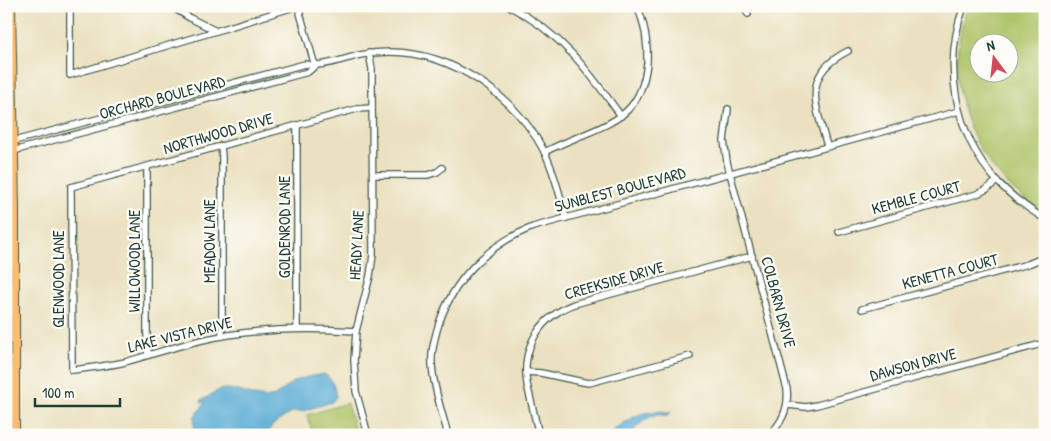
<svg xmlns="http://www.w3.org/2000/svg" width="1051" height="441" font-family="'Patrick Hand',sans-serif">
	<rect width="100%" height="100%" fill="#fdfcf7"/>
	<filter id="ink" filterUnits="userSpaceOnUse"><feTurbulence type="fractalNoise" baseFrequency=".02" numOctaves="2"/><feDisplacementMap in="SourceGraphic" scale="10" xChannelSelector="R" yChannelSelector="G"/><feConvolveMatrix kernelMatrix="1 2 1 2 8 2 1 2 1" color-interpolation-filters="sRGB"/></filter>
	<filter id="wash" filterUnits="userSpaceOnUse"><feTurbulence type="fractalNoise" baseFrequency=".0096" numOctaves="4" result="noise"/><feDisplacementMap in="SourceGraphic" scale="20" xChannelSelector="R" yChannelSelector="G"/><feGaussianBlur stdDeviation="1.12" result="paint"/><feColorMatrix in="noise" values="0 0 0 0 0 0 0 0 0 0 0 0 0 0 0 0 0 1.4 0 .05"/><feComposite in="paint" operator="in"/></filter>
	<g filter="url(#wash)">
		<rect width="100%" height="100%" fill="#ebe1c0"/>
		<g fill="#afc56a" stroke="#67814f" fill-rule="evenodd">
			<path d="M968,6h77v207c-72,-42 -107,-127 -77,-207zM1008,42v30h-30v-30z"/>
			<polygon points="347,403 356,435 313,435 307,415"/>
		</g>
		<g fill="#59abd4" stroke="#3c7484">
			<path d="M324,374c9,5 11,14 12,23l-4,5 -29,9 -11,1 -19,13 -4,6 1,4h-76c1,-7 -1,-14 1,-20l3,-3 7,-9 -4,-1v-2c10,-3 12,-10 24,-11 16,-1 28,11 46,8 6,0 16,-12 22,-15 9,-5 21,-6 31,-8z"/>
			<path d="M656,411l15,1c-6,6 -8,2 -15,3 -7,0 -22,13 -25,20h-23c10,-8 20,-16 32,-21 5,-2 10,-1 16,-3z"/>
		</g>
	</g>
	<g filter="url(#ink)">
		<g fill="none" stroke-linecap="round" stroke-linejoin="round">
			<g stroke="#3e5649" stroke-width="8">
				<g id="minor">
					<polyline points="70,6 70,75 216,31 190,18 171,6"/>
					<polyline points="298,6 315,66"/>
					<path d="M509,6c52,27 79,64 112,110"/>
					<polyline points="743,6 748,14"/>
					<path d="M964,6c-22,59 -9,129 33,175 14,15 30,27 48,38"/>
					<polyline points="216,31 297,6"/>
					<path d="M728,109l-4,32 3,21 60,227c2,18 -5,34 -18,46"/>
					<polyline points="297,125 297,329"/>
					<path d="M14,141l291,-77c3,0 7,2 11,1 13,0 31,-7 44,-10 10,-2 20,-3 30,-3 64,0 127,46 155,101 10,21 15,43 21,65"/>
					<polyline points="221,146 222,157 222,336"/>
					<path d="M827,146c-11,-41 -27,-71 21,-95"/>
					<polyline points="13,151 308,72 315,66"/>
					<path d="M544,152c13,-6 26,-12 39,-17 39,-16 59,-27 64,-72 1,-20 -2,-39 -10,-57"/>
					<polyline points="147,167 147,341 148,355"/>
					<polyline points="373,175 428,175 437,172 442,168"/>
					<polyline points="839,232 977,194 987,189 997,181"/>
					<polyline points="862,309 1028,264 1045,257"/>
					<path d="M356,331c-52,-4 -103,-2 -154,9 -26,6 -51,15 -77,22 -18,4 -36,6 -53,8l-1,-183 271,-74 15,-4 15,-1"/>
					<polyline points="526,372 541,373 583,382 589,383 690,356"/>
					<polyline points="788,405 806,407 817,405 1045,343"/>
					<polyline points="368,435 356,391 354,360 356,331 370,276 373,255 372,87 372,69 369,53"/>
					<path d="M448,435c-6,-23 -15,-48 -16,-71 -1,-12 2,-23 5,-34 14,-49 50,-85 96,-103l426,-116"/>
					<path d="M539,435l-12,-51c-6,-37 13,-67 47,-80l178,-48"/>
				</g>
			</g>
			<g stroke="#3e5649" stroke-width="10">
				<polyline id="major" points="11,6 15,208 15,435"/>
			</g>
			<use href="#minor" stroke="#fff" stroke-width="5.5"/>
			<use href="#major" stroke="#fdbc6f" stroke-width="8"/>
		</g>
	</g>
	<g text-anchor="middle" stroke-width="4.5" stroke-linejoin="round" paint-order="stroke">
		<g font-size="16" fill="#1f3d34" stroke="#fdfcf7">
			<text transform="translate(162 97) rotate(-15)" y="6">ORCHARD BOULEVARD</text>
			<text transform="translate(218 133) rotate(-16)" y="6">NORTHWOOD DRIVE</text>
			<text transform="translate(620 189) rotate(-15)" y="6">SUNBLEST BOULEVARD</text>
			<text transform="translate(916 197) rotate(-15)" y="6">KEMBLE COURT</text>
			<text transform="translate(284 227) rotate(-90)" y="6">GOLDENROD LANE</text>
			<text transform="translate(209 241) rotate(-90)" y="6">MEADOW LANE</text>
			<text transform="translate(356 245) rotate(-87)" y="6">HEADY LANE</text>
			<text transform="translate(134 261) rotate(-90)" y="6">WILLOWOOD LANE</text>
			<text transform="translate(950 271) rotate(-15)" y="6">KENETTA COURT</text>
			<text transform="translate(58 279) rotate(-90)" y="6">GLENWOOD LANE</text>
			<text transform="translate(614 280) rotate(-16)" y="6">CREEKSIDE DRIVE</text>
			<text transform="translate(779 302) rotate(75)" y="6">COLBARN DRIVE</text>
			<text transform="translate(180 334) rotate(-14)" y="6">LAKE VISTA DRIVE</text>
			<text transform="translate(913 364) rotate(-15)" y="6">DAWSON DRIVE</text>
		</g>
	</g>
	<rect width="1051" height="441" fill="none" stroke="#fdfcf7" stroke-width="25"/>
	<g transform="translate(994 58) rotate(345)"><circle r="24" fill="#fdfcf7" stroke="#a4b0a9"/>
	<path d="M0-4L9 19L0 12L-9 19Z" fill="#d1495b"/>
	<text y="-8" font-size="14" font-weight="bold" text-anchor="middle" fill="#1f3d34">N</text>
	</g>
	<path d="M35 398v8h85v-8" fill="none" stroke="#1f3d34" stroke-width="2.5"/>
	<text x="42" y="398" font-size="15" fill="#1f3d34" stroke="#fdfcf7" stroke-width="4" paint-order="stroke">100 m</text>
</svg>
